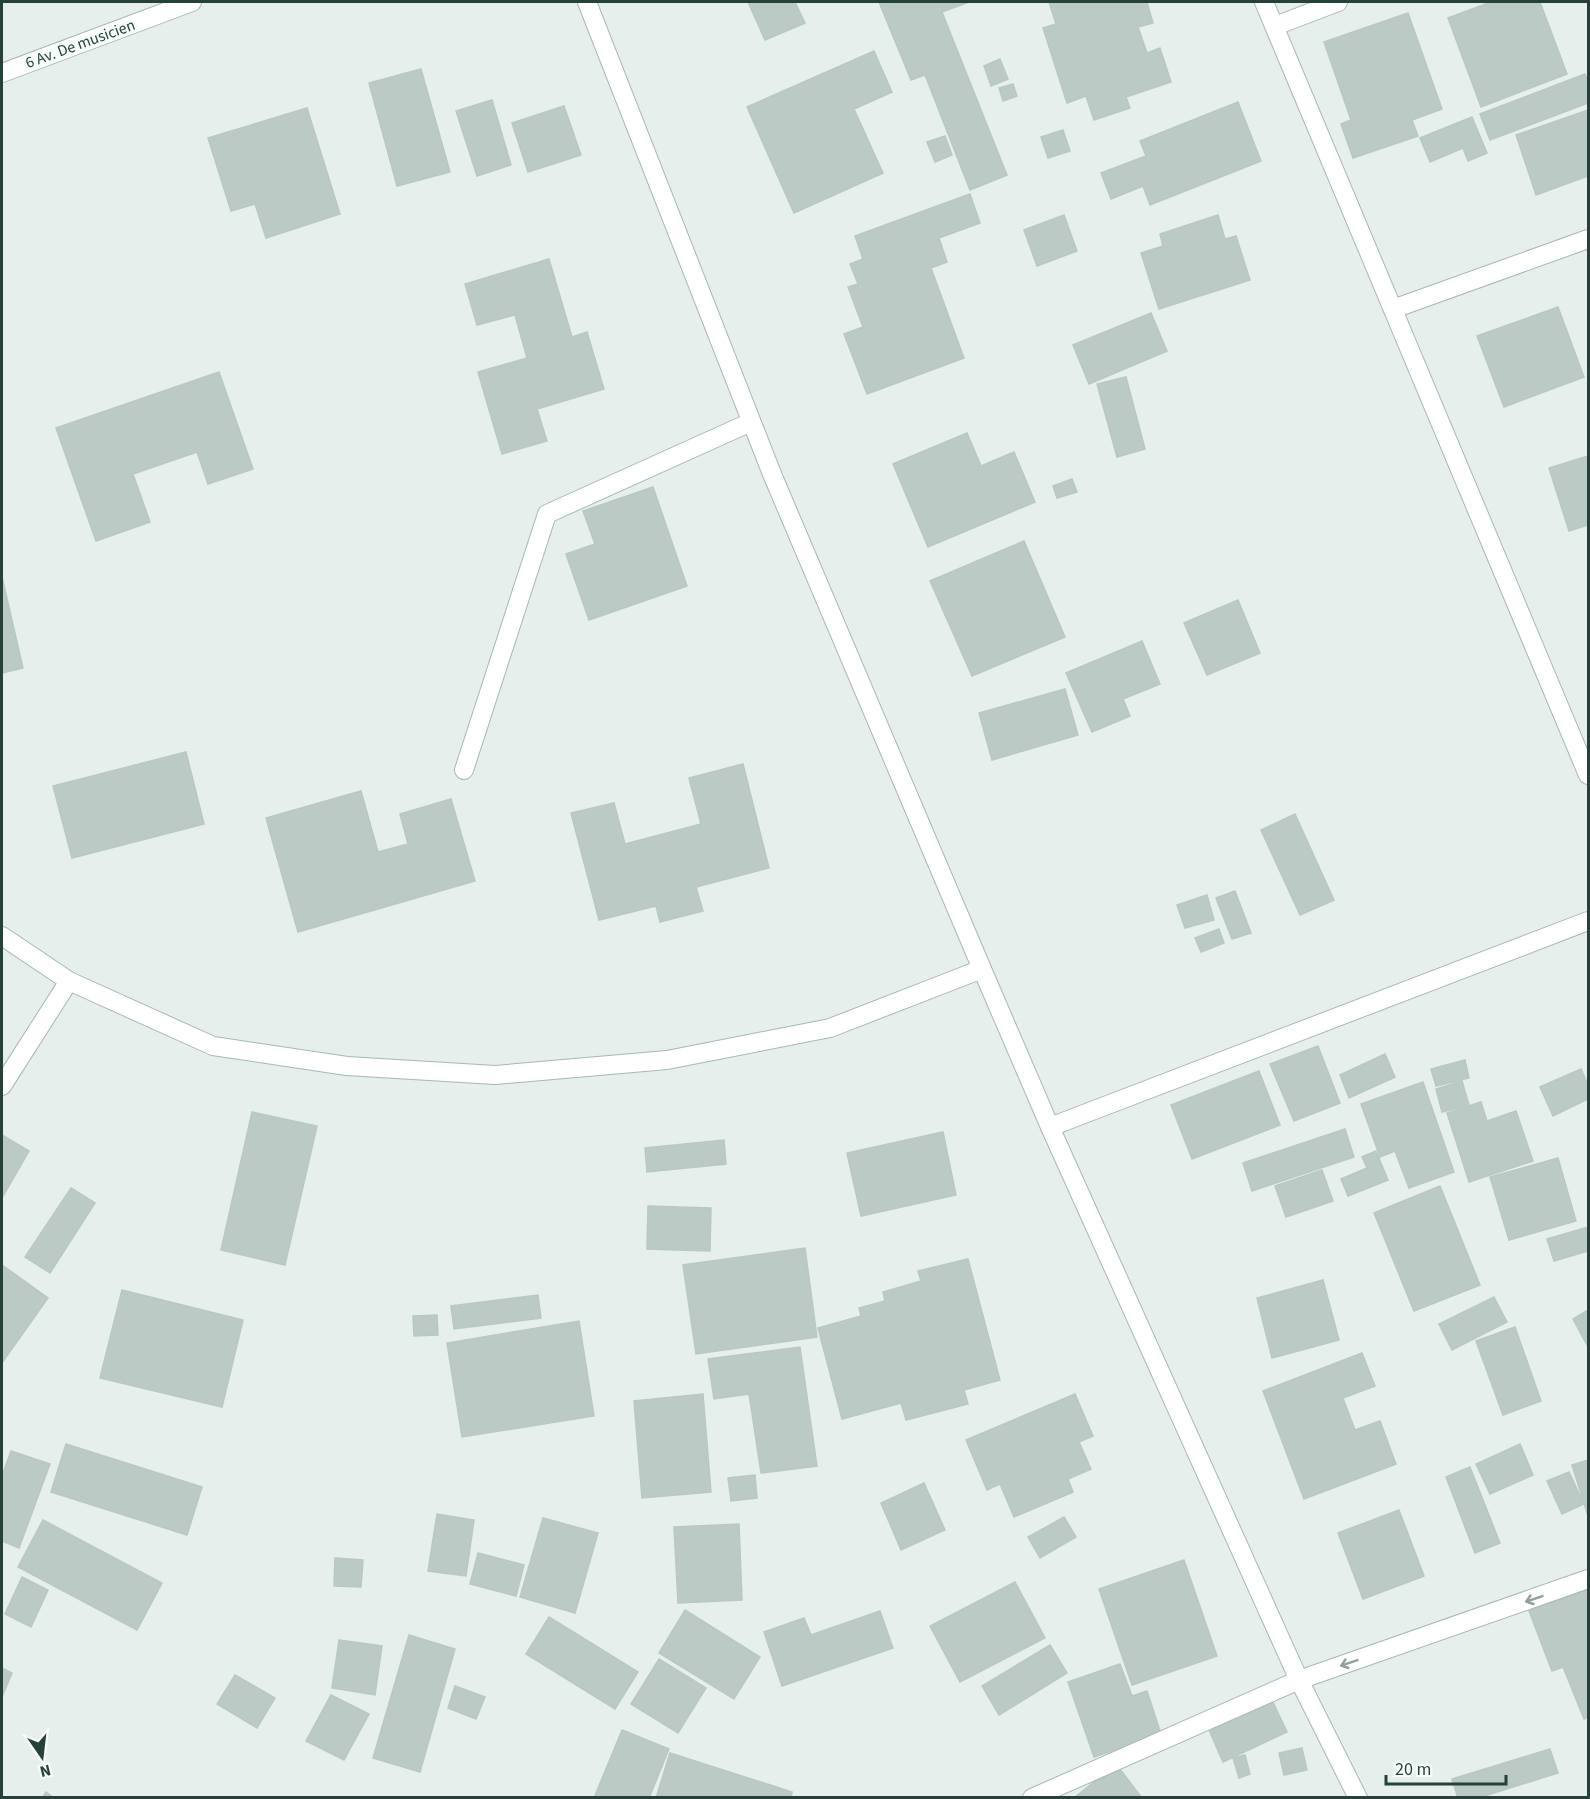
<svg xmlns="http://www.w3.org/2000/svg" width="1590" height="1799" font-family="'Source Sans 3',sans-serif">
	<rect width="100%" height="100%" fill="#e6efeb"/>
	<g fill="#bbcac4" stroke="#b8c9c2" stroke-width="1.5">
		<polygon points="748,2 795,2 805,23 765,40"/>
		<polygon points="879,2 969,2 942,12 1007,175 970,190 925,75 911,80"/>
		<polygon points="1049,2 1147,2 1153,23 1138,27 1147,53 1160,48 1171,82 1126,97 1130,108 1094,120 1086,96 1067,103 1043,28 1056,24"/>
		<polygon points="1491,2 1540,2 1567,74 1481,107 1448,18"/>
		<polygon points="1408,13 1442,109 1412,120 1418,136 1353,158 1341,124 1351,120 1324,42"/>
		<polygon points="874,51 892,92 854,109 883,173 794,213 747,107"/>
		<polygon points="1000,59 1008,79 991,86 984,66"/>
		<polygon points="421,69 450,172 397,186 369,83"/>
		<polygon points="1585,74 1588,82 1588,103 1490,140 1480,114"/>
		<polygon points="1013,84 1017,96 1003,101 999,88"/>
		<polygon points="492,100 511,165 477,176 456,111"/>
		<polygon points="1238,102 1261,161 1150,205 1143,186 1111,199 1101,173 1146,156 1140,141"/>
		<polygon points="564,106 581,155 528,172 512,123"/>
		<polygon points="307,108 340,214 266,238 255,204 231,211 208,138"/>
		<polygon points="1588,110 1588,176 1536,195 1516,135"/>
		<polygon points="1472,117 1487,153 1468,161 1463,148 1430,162 1420,138"/>
		<polygon points="1063,130 1070,151 1048,158 1041,137"/>
		<polygon points="945,136 952,155 935,162 927,142"/>
		<polygon points="970,194 980,223 939,238 947,262 931,268 964,358 867,394 844,334 863,327 848,287 858,284 850,264 863,259 855,236"/>
		<polygon points="1064,215 1077,251 1037,266 1024,230"/>
		<polygon points="1218,215 1225,239 1236,236 1250,280 1159,309 1141,253 1163,246 1160,234"/>
		<polygon points="549,259 572,337 587,332 604,389 537,409 547,441 502,454 478,372 527,358 515,315 477,325 465,284"/>
		<polygon points="1558,307 1584,377 1504,407 1477,336"/>
		<polygon points="1151,313 1167,351 1089,384 1073,345"/>
		<polygon points="219,372 253,469 208,484 197,452 133,474 150,522 96,541 56,428"/>
		<polygon points="1126,377 1145,449 1117,457 1097,384"/>
		<polygon points="967,433 981,466 1014,452 1035,502 928,547 893,464"/>
		<polygon points="1588,456 1588,525 1569,531 1549,468"/>
		<polygon points="1072,479 1077,492 1057,498 1053,486"/>
		<polygon points="653,487 687,586 589,620 566,554 595,544 583,511"/>
		<polygon points="1024,541 1065,637 972,676 930,581"/>
		<polygon points="2,577 23,668 2,673"/>
		<polygon points="1238,600 1260,653 1207,675 1184,623"/>
		<polygon points="1142,641 1160,684 1123,699 1130,716 1092,732 1066,673"/>
		<polygon points="1065,689 1078,735 992,760 979,713"/>
		<polygon points="186,752 204,824 72,858 53,786"/>
		<polygon points="743,764 769,868 696,887 703,911 660,922 656,906 599,920 571,813 614,803 625,844 701,824 689,778"/>
		<polygon points="361,791 378,852 408,844 400,814 451,799 475,881 298,932 266,818"/>
		<polygon points="1295,814 1334,900 1300,915 1261,830"/>
		<polygon points="1235,891 1251,933 1232,939 1216,898"/>
		<polygon points="1207,895 1214,920 1185,928 1177,905"/>
		<polygon points="1219,929 1224,943 1201,952 1195,938"/>
		<polygon points="1318,1046 1340,1103 1294,1121 1270,1064"/>
		<polygon points="1385,1054 1395,1077 1349,1098 1340,1075"/>
		<polygon points="1465,1060 1469,1078 1436,1086 1431,1069"/>
		<polygon points="1581,1069 1588,1085 1588,1099 1553,1116 1540,1087"/>
		<polygon points="1259,1071 1280,1125 1192,1159 1171,1105"/>
		<polygon points="1462,1081 1469,1105 1442,1112 1436,1089"/>
		<polygon points="1423,1082 1454,1172 1409,1188 1395,1151 1380,1157 1361,1104"/>
		<polygon points="1481,1102 1487,1121 1516,1111 1533,1161 1469,1182 1447,1113"/>
		<polygon points="252,1112 317,1126 285,1265 221,1250"/>
		<polygon points="1345,1129 1354,1157 1252,1191 1243,1163"/>
		<polygon points="943,1132 956,1195 861,1216 847,1153"/>
		<polygon points="2,1135 29,1151 2,1198"/>
		<polygon points="724,1140 726,1164 647,1172 645,1148"/>
		<polygon points="1376,1151 1388,1180 1348,1196 1341,1179 1367,1168 1362,1157"/>
		<polygon points="1558,1158 1576,1221 1509,1240 1490,1177"/>
		<polygon points="1322,1170 1333,1201 1286,1217 1275,1186"/>
		<polygon points="1440,1186 1480,1285 1414,1311 1374,1213"/>
		<polygon points="71,1188 95,1203 50,1273 25,1257"/>
		<polygon points="648,1206 711,1208 710,1251 647,1249"/>
		<polygon points="1588,1227 1588,1251 1554,1261 1547,1239"/>
		<polygon points="805,1248 817,1337 696,1354 683,1265"/>
		<polygon points="968,1259 1000,1380 964,1390 968,1404 906,1420 901,1403 842,1419 818,1328 861,1316 859,1308 885,1301 883,1292 921,1281 918,1271"/>
		<polygon points="2,1265 48,1298 2,1363"/>
		<polygon points="1323,1280 1339,1340 1272,1358 1257,1298"/>
		<polygon points="122,1290 243,1320 222,1407 100,1378"/>
		<polygon points="538,1295 541,1318 454,1329 451,1306"/>
		<polygon points="1494,1297 1507,1322 1452,1350 1439,1324"/>
		<polygon points="1588,1310 1588,1347 1573,1319"/>
		<polygon points="437,1315 438,1335 414,1336 413,1316"/>
		<polygon points="579,1321 594,1416 462,1437 447,1343"/>
		<polygon points="1515,1327 1541,1401 1503,1415 1476,1341"/>
		<polygon points="800,1347 817,1466 761,1473 749,1394 714,1399 708,1359"/>
		<polygon points="1362,1353 1375,1386 1343,1398 1355,1430 1380,1421 1396,1464 1304,1499 1263,1391"/>
		<polygon points="703,1394 711,1492 642,1498 634,1401"/>
		<polygon points="1075,1394 1093,1436 1079,1442 1091,1469 1068,1479 1073,1492 1014,1517 1000,1484 987,1490 966,1440"/>
		<polygon points="66,1444 202,1487 187,1535 51,1492"/>
		<polygon points="1520,1444 1533,1475 1490,1494 1476,1464"/>
		<polygon points="11,1451 50,1464 19,1548 2,1541 2,1476"/>
		<polygon points="1588,1460 1588,1516 1572,1465"/>
		<polygon points="1470,1467 1500,1543 1475,1553 1446,1477"/>
		<polygon points="1569,1472 1584,1504 1562,1514 1547,1481"/>
		<polygon points="755,1475 757,1498 731,1501 728,1478"/>
		<polygon points="924,1483 945,1530 901,1550 881,1503"/>
		<polygon points="1399,1510 1424,1576 1363,1599 1338,1533"/>
		<polygon points="437,1514 474,1520 466,1576 428,1571"/>
		<polygon points="1064,1517 1076,1537 1040,1558 1028,1537"/>
		<polygon points="543,1518 598,1533 575,1613 520,1597"/>
		<polygon points="43,1520 162,1583 137,1630 18,1567"/>
		<polygon points="739,1524 742,1600 678,1603 674,1527"/>
		<polygon points="478,1553 524,1565 516,1596 470,1584"/>
		<polygon points="335,1558 363,1560 361,1587 334,1586"/>
		<polygon points="1184,1560 1217,1656 1132,1685 1099,1589"/>
		<polygon points="22,1577 48,1590 31,1627 5,1614"/>
		<polygon points="1015,1582 1045,1638 960,1682 930,1626"/>
		<polygon points="1588,1589 1588,1717 1584,1719 1563,1667 1552,1671 1529,1611"/>
		<polygon points="685,1610 760,1657 734,1699 659,1653"/>
		<polygon points="880,1611 893,1648 782,1686 764,1632 804,1618 811,1635"/>
		<polygon points="549,1617 638,1672 615,1709 526,1654"/>
		<polygon points="409,1635 455,1649 420,1772 373,1758"/>
		<polygon points="339,1640 382,1646 375,1695 332,1688"/>
		<polygon points="1050,1645 1067,1673 999,1715 982,1686"/>
		<polygon points="659,1659 706,1688 678,1733 631,1704"/>
		<polygon points="1120,1664 1132,1696 1147,1691 1161,1734 1094,1757 1068,1682"/>
		<polygon points="2,1668 12,1673 2,1697"/>
		<polygon points="235,1675 275,1698 257,1728 217,1704"/>
		<polygon points="455,1686 485,1697 476,1719 448,1708"/>
		<polygon points="1269,1694 1287,1732 1223,1762 1206,1723"/>
		<polygon points="331,1695 369,1714 344,1760 306,1741"/>
		<polygon points="622,1730 669,1749 649,1798 594,1798"/>
		<polygon points="1302,1748 1307,1770 1284,1775 1279,1753"/>
		<polygon points="1550,1749 1558,1773 1478,1798 1458,1798 1452,1779"/>
		<polygon points="670,1753 792,1792 791,1798 656,1798"/>
		<polygon points="1245,1755 1250,1774 1239,1778 1233,1758"/>
		<polygon points="1116,1764 1142,1798 1074,1798"/>
		<polygon points="46,1792 54,1798 42,1798"/>
	</g>
	<g fill="none" stroke-linecap="round" stroke-linejoin="round">
		<g stroke="#a8b8b2" stroke-width="20">
			<g id="street">
				<polyline points="587,2 772,474 982,969 1050,1127 1299,1680 1358,1798"/>
				<polyline points="1264,2 1588,775"/>
				<polyline points="1275,26 1338,2"/>
				<polyline points="2,73 192,2"/>
				<polyline points="1393,309 1588,239"/>
				<polyline points="464,770 547,514 751,422"/>
				<polyline points="2,936 69,981 213,1046 347,1066 495,1075 667,1060 830,1028 982,969"/>
				<polyline points="2,1086 69,981"/>
				<polyline points="1050,1127 1588,921"/>
				<polyline points="1032,1798 1299,1680 1588,1579"/>
			</g>
		</g>
		<use href="#street" stroke="#fff" stroke-width="18"/>
	</g>
	<defs><path id="oneway-shaft" d="M-6 0H5M1.5-3L5.5 0L1.5 3" fill="none" stroke-width="1.6" stroke-linecap="round" stroke-linejoin="round" transform="scale(1.5)"/></defs>
	<g stroke="#92a09c">
		<use href="#oneway-shaft" transform="translate(1534 1599) rotate(161)"/>
		<use href="#oneway-shaft" transform="translate(1349 1663) rotate(161)"/>
	</g>
	<g text-anchor="middle" stroke-width="6" stroke-linejoin="round" paint-order="stroke">
		<g font-size="16" fill="#24423a" stroke="#f7fbf9">
			<text transform="translate(80 43) rotate(-20)" y="6">6 Av. De musicien</text>
		</g>
	</g>
	<rect width="1590" height="1799" fill="none" stroke="#24423a" stroke-width="6"/>
	<g transform="translate(42 1757) rotate(166)" stroke="#f7fbf9" stroke-width="4.5" paint-order="stroke">
	<path d="M0-4.5L10 22L0 15L-10 22Z" fill="#24423a"/>
	<text y="-9" font-size="16" font-weight="bold" text-anchor="middle" fill="#24423a">N</text>
	</g>
	<path d="M1386 1775v9h120v-9" fill="none" stroke="#24423a" stroke-width="3"/>
	<text x="1395" y="1775" font-size="18" fill="#24423a" stroke="#f7fbf9" stroke-width="4.5" paint-order="stroke">20 m</text>
</svg>
